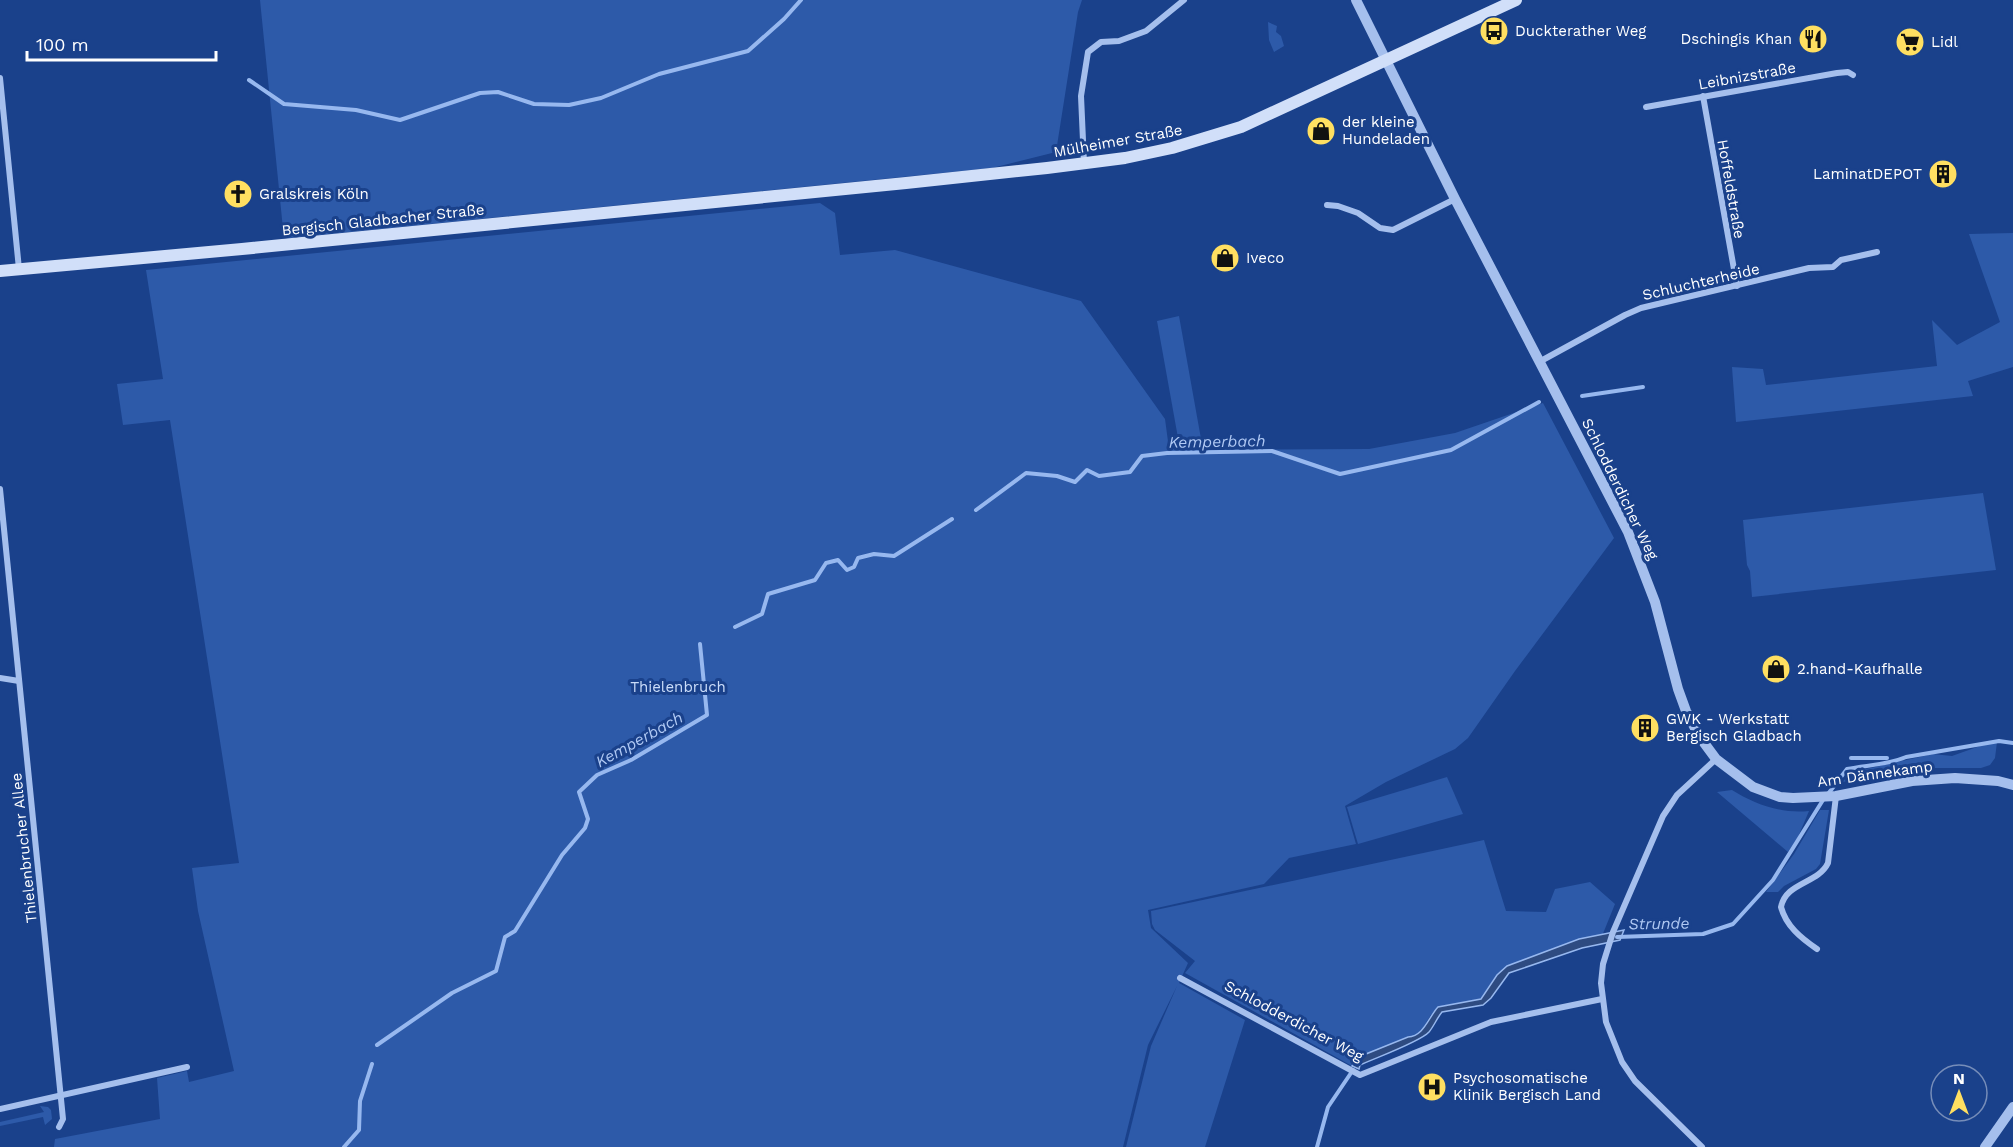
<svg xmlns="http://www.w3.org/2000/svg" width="2013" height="1147" font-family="'Work Sans',sans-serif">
	<rect width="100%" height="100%" fill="#1a418b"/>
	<g fill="#2d5aa9">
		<polygon points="260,0 1082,0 1078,12 1056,152 992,168 289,238 284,233 287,232 283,229"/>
		<polygon points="1268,22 1277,26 1276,32 1281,36 1284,46 1274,52 1269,40"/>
		<polygon points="820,203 835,213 840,255 895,250 1081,301 1165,419 1169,449 1180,449 1157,321 1179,316 1203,450 1369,449 1455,433 1543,403 1614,538 1515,671 1468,738 1455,749 1386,782 1345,806 1356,844 1289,858 1264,884 1148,910 1151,928 1188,963 1179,983 1245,1020 1205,1147 1126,1147 1151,1046 1177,986 1148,1045 1123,1147 54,1147 55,1139 160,1119 157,1078 187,1071 189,1082 234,1071 198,911 192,868 239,863 170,420 123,425 117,384 163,379 146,270"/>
		<polygon points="2013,233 2013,367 1968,381 1973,396 1736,422 1732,367 1763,369 1766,385 1937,366 1932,320 1957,345 2000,322 1969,234"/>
		<polygon points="1983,493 1996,570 1752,597 1750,571 1747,565 1743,520"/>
		<polygon points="1991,742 1997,742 1995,758 1990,765 1981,768 1934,768 1842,782 1853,772 1933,754 1952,756"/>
		<polygon points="1447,777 1463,814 1358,844 1347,807"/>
		<path d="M1732,790c22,14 49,24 77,21l-11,26 -10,15 -71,-60z"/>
		<polygon points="1820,810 1829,810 1820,864 1816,869 1784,886 1778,892 1766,892 1794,854"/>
		<path d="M1484,840l22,71 40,1 9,-23 35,-7 25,22 -13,32 -23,3 -72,27 -10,9 -16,24 -43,8c-3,3 -7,7 -9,11 -7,10 -7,18 -21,19l-47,19 -9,10 -167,-93 10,-12 -40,-31 -3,-6 -1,-13z"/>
		<polygon points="40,1106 48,1107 51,1110 52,1119 45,1125 43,1117 0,1126 0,1122 44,1112"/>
	</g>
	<path fill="#2e4b81" stroke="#97b8ef" stroke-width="1.5" d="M1624,930l-4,10 -38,8 -73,25 -18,25 -8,7 -41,7c-5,6 -8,14 -13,20 -9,10 -54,26 -69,33l-1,4 -7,-3 9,-10 47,-19c16,-1 20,-19 30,-30l43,-8 16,-24 10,-9 72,-27z"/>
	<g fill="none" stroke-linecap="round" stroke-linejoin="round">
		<g stroke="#97b8ef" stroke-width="4">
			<polyline points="249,80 284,104 356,110 400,120 480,93 498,92 534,104 569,105 601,98 659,74 748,51 784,19 801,0"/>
			<polyline points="1582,396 1643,387"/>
			<polyline points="976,510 1026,473 1057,476 1075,482 1087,470 1099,476 1130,472 1142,456 1167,453 1272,451 1340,474 1451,450 1539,402"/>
			<polyline points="735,627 762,614 768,594 815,580 826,563 838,560 847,570 854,567 858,558 874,554 894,556 952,519"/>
			<polyline points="1851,758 1887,758"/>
			<path d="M1828,794l19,-25c20,-4 40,-4 59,-12l93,-16 14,2"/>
			<polyline points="1617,937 1703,934 1733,924 1773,880 1823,800"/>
			<polyline points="377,1045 452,993 496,971 505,937 515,931 562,855 585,828 588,819 579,792 597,775 631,760 707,715 700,644"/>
			<polyline points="344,1147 359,1130 360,1101 372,1064"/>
			<polyline points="1317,1147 1328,1107 1353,1070"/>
		</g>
		<g stroke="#a5bfed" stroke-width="6">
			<polyline points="0,78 19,269"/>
			<polyline points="1703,96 1737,286"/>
			<polyline points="1646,107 1837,73 1848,72 1853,75"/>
			<polyline points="1084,163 1081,96 1088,52 1101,42 1119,41 1146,31 1184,0"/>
			<polyline points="1327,205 1338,206 1358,213 1380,228 1393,230 1455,199"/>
			<polyline points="1539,362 1625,315 1641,308 1809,268 1833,267 1841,260 1877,252"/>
			<polyline points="0,489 63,1119 59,1127"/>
			<polyline points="0,678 19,681"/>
			<path d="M1817,949c-16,-11 -31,-23 -36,-42 5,-25 37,-23 47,-44l8,-67"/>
			<polyline points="1180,978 1360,1075 1491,1022 1602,999"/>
			<polyline points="0,1109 187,1067"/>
			<polyline points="1702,1147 1635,1081 1622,1062 1606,1022 1601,983 1603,964 1613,932 1663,816 1677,795 1716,759"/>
		</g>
		<g stroke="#a5bfed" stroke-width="10">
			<polyline points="1356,0 1455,199 1628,532 1655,602 1678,689 1686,711 1699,736 1716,759 1753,787 1780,797 1793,798 1836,796 1912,781 1955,778 1998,781 2013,785"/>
			<polyline points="1985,1147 2013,1107"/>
		</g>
		<polyline stroke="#d1dff9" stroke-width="12" points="0,271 242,249 906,183 1047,168 1125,158 1172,148 1241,127 1516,0"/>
	</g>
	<defs>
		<g id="bus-disc" transform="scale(1.5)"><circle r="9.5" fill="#ffdf61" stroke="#1a418b"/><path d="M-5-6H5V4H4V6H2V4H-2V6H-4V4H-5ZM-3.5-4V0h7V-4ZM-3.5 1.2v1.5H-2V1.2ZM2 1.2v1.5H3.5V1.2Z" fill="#111"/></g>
		<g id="restaurant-disc" transform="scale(1.5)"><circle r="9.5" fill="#ffdf61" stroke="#1a418b"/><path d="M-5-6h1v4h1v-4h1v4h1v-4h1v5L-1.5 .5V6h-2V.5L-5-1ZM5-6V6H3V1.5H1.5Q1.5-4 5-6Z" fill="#111"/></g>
		<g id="supermarket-disc" transform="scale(1.5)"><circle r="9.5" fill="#ffdf61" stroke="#1a418b"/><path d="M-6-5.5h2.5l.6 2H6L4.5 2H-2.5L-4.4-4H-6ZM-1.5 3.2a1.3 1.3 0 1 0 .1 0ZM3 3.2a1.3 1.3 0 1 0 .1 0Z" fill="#111"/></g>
		<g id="shop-disc" transform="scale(1.5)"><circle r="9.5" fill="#ffdf61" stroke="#1a418b"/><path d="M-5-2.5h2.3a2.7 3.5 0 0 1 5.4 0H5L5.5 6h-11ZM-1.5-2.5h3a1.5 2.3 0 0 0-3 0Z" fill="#111"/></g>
		<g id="building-disc" transform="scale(1.5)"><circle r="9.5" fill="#ffdf61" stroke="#1a418b"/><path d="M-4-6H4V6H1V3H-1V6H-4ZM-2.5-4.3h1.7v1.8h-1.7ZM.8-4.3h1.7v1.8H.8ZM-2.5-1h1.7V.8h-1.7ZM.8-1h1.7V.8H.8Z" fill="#111"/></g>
		<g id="church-disc" transform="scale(1.5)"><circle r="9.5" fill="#ffdf61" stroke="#1a418b"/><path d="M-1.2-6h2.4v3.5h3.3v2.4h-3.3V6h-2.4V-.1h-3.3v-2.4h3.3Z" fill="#111"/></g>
		<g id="hospital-disc" transform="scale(1.5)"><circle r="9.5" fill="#ffdf61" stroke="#1a418b"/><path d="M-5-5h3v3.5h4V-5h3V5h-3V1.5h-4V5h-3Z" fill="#111"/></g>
	</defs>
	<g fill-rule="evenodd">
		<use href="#bus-disc" x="1494" y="31"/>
		<use href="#restaurant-disc" x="1813" y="39"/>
		<use href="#supermarket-disc" x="1910" y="42"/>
		<use href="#shop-disc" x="1321" y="131"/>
		<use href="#building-disc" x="1943" y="174"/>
		<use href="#church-disc" x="238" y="194"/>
		<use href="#shop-disc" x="1225" y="258"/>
		<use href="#shop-disc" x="1776" y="669"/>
		<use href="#building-disc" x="1645" y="728"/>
		<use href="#hospital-disc" x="1432" y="1087"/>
	</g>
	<g text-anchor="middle" stroke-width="6" stroke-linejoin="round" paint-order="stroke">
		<g font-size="15" fill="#fff" stroke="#1a418b" text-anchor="start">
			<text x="1515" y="36">Duckterather Weg</text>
			<text x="1792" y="44" text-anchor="end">Dschingis Khan</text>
			<text x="1931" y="47">Lidl</text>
			<text x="1342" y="127">der kleine<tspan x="1342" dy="17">Hundeladen</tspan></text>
			<text x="1922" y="179" text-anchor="end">LaminatDEPOT</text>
			<text x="259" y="199">Gralskreis Köln</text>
			<text x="1246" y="263">Iveco</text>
			<text x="1797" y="674">2.hand-Kaufhalle</text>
			<text x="1666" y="724">GWK - Werkstatt<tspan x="1666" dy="17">Bergisch Gladbach</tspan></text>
			<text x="1453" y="1083">Psychosomatische<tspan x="1453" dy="17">Klinik Bergisch Land</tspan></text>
		</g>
		<g font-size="15" fill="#fff" stroke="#1a418b">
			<text transform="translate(1747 76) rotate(-10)" y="5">Leibnizstraße</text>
			<text transform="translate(1118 141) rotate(-10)" y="5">Mülheimer Straße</text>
			<text transform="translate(1731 189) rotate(80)" y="5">Hoffeldstraße</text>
			<text transform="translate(383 220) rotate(-6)" y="5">Bergisch Gladbacher Straße</text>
			<text transform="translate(1701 282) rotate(-13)" y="5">Schluchterheide</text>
			<text transform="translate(1620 489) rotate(64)" y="5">Schlodderdicher Weg</text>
			<text transform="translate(1875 774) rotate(-8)" y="5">Am Dännekamp</text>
			<text transform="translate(24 848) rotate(-96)" y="5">Thielenbrucher Allee</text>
			<text transform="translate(1294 1021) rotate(28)" y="5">Schlodderdicher Weg</text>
		</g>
		<g font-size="15" fill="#cadcf9" stroke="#1a418b">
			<text x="678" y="692">Thielenbruch</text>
		</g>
		<g font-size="16" font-style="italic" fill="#b0c9f4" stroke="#1a418b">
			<text transform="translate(1217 441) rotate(-1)" y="6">Kemperbach</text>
			<text transform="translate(639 739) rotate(-29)" y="6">Kemperbach</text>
			<text transform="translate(1659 923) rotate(-1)" y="6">Strunde</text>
		</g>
	</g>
	<g transform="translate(1959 1093)"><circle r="28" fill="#1a418b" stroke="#768db9" stroke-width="1.5"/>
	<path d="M0-4.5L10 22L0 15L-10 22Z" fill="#ffdf61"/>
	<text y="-9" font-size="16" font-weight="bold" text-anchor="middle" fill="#ffffff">N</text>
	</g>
	<path d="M27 51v9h189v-9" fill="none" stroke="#ffffff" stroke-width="3"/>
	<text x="36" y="51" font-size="18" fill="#ffffff" stroke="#1a418b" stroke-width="4.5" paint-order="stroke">100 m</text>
</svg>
